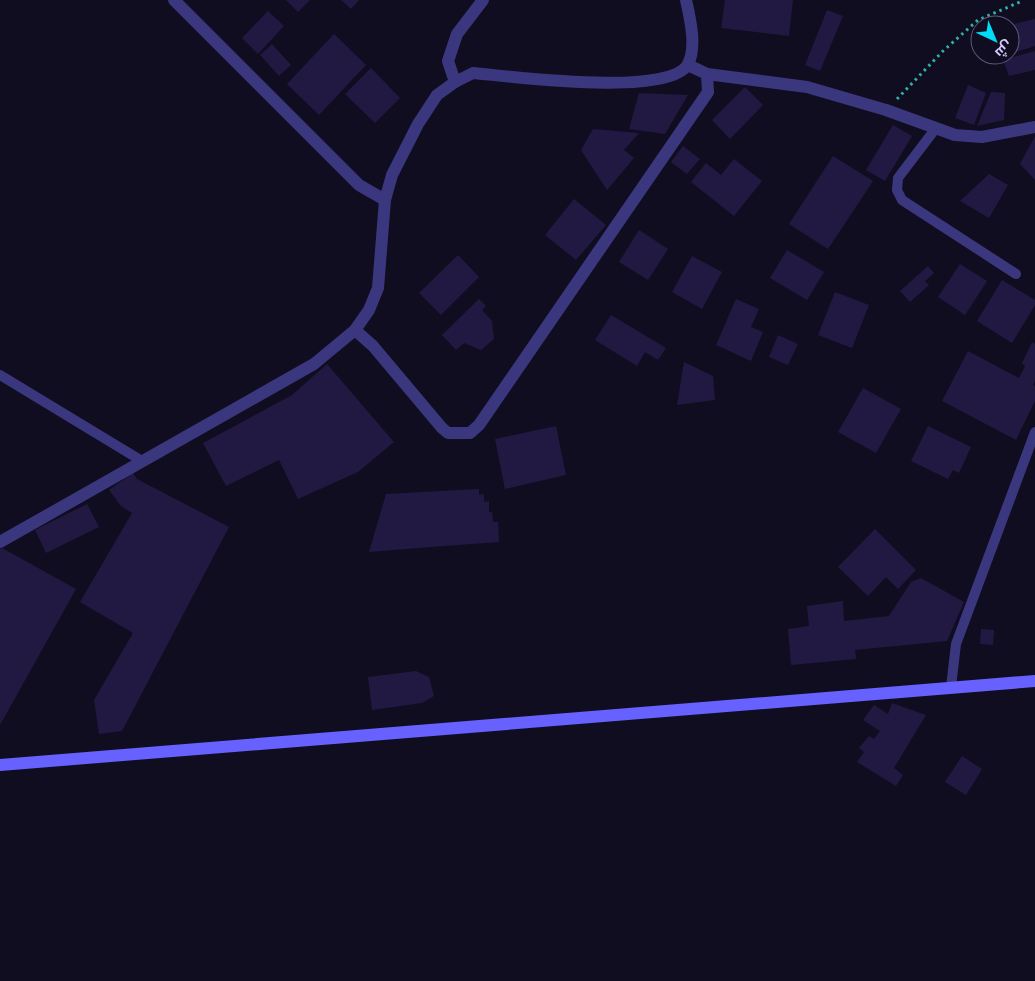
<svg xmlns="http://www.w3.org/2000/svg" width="1035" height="981" font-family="Barlow,Cairo,sans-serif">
	<rect width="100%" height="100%" fill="#100d20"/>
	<g fill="#211941">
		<polygon points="286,0 310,0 298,12"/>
		<polygon points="341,0 359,0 351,9"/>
		<polygon points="725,0 793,0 789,36 721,28"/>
		<polygon points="827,10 843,16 820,71 805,65"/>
		<polygon points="268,11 284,26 258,54 242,38"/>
		<polygon points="1035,19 1035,46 1016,52 1010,25"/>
		<polygon points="334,34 366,65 319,115 287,84"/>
		<polygon points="272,44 291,65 279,76 260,55"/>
		<polygon points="1035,51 1035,70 1009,76 1003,60"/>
		<polygon points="371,68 400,98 375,123 345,94"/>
		<polygon points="968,85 986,93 974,125 955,118"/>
		<polygon points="745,87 763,105 730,139 712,120"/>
		<polygon points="991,92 1005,93 1004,120 977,126"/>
		<polygon points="639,93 688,95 665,134 629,129"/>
		<polygon points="893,125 912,136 885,181 866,170"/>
		<polygon points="593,129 639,133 624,150 634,158 607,190 581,150"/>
		<polygon points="1035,136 1035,180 1020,164"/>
		<polygon points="683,146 700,159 687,174 671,162"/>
		<polygon points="833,156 873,181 828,249 789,224"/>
		<polygon points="734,159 762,181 734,216 691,182 706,163 721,175"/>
		<polygon points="989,174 1008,185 989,218 960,201"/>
		<polygon points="574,199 606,225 576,260 545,235"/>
		<polygon points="639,230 668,249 648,280 619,262"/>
		<polygon points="787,250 824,272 807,300 770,278"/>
		<polygon points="458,255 479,277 441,315 419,293"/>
		<polygon points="692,256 722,272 702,309 672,292"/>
		<polygon points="960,264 987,281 965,315 938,297"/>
		<polygon points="928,266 934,273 925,281 929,285 910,302 900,291"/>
		<polygon points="1002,280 1035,300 1035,305 1012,343 977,321"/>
		<polygon points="835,292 869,305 852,348 818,335"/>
		<polygon points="479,299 486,306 482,310 492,321 494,339 481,350 464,343 456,350 442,335"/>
		<polygon points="736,299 759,309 751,327 763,332 751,361 716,345"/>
		<polygon points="611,315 666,348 658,360 645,352 637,366 595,340"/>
		<polygon points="778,335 798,344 788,365 769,357"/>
		<polygon points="1032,342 1035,344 1035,381 1033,385 1035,386 1035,401 1016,440 942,401 968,351 1019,378 1025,366 1022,363"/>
		<polygon points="684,362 713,376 715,400 677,405"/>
		<polygon points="327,364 394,442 358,472 298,499 279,460 226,486 203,443 292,395"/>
		<polygon points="863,388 901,409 876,453 838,432"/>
		<polygon points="556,426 566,475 505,489 495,439"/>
		<polygon points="928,426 971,447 959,473 953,470 948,479 911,461"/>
		<polygon points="133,473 137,479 229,527 122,731 99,734 94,700 133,633 80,602 132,513 121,506 109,490"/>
		<polygon points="479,489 479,495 484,494 484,502 489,501 489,512 492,512 493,522 498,522 499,542 430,547 369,552 386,494"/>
		<polygon points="87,504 99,527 46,553 35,530"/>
		<polygon points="875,529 916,570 898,589 886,577 868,596 838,567"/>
		<polygon points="2,548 76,589 0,725 0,549"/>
		<polygon points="921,578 964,602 947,641 855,650 856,659 791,665 788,629 809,626 807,606 843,601 844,621 889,616 911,582"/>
		<polygon points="981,629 994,630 993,645 980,644"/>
		<polygon points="416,671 429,677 434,696 422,703 372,710 368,677"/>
		<polygon points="892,703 926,715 894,768 903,775 896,786 857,762 864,752 859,748 869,736 874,739 880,731 863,720 874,705 888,714"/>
		<polygon points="962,756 982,769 966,795 945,782"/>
	</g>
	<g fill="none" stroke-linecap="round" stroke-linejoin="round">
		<polyline stroke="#2db1aa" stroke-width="3" stroke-dasharray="2.5 4" stroke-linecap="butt" points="897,99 943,51 978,20 1020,2 1022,0"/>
		<g stroke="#3b377f" stroke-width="10">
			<polyline points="936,128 898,178 897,190 902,200 1016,274"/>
			<polyline points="0,375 142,461"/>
			<polyline points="951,687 956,644 1035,432"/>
		</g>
		<g stroke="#3b377f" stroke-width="12">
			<polyline points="174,0 359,185 385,200"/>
			<polyline points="688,65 707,74 807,87 886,110 955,135 982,137 1035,127"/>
			<polyline points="455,82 448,61 457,34 483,0"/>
			<polyline points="355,330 373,346 442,428 448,433 470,433 479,425 708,92 707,74"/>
			<path d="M0,542l314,-178 41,-34 14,-20 9,-22 7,-88 7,-25 26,-51 19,-29 18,-13 18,-9c36,3 197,25 215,-9 9,-17 2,-46 -2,-64"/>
		</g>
		<polyline stroke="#6762ff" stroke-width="12" points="0,765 1035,681"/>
	</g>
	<g transform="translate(995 40) rotate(136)"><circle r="24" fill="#100d20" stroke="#5e5979"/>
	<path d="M0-4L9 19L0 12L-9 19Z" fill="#00dcf6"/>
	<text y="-8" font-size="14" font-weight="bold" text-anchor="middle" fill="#d2cbff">ش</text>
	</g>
</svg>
